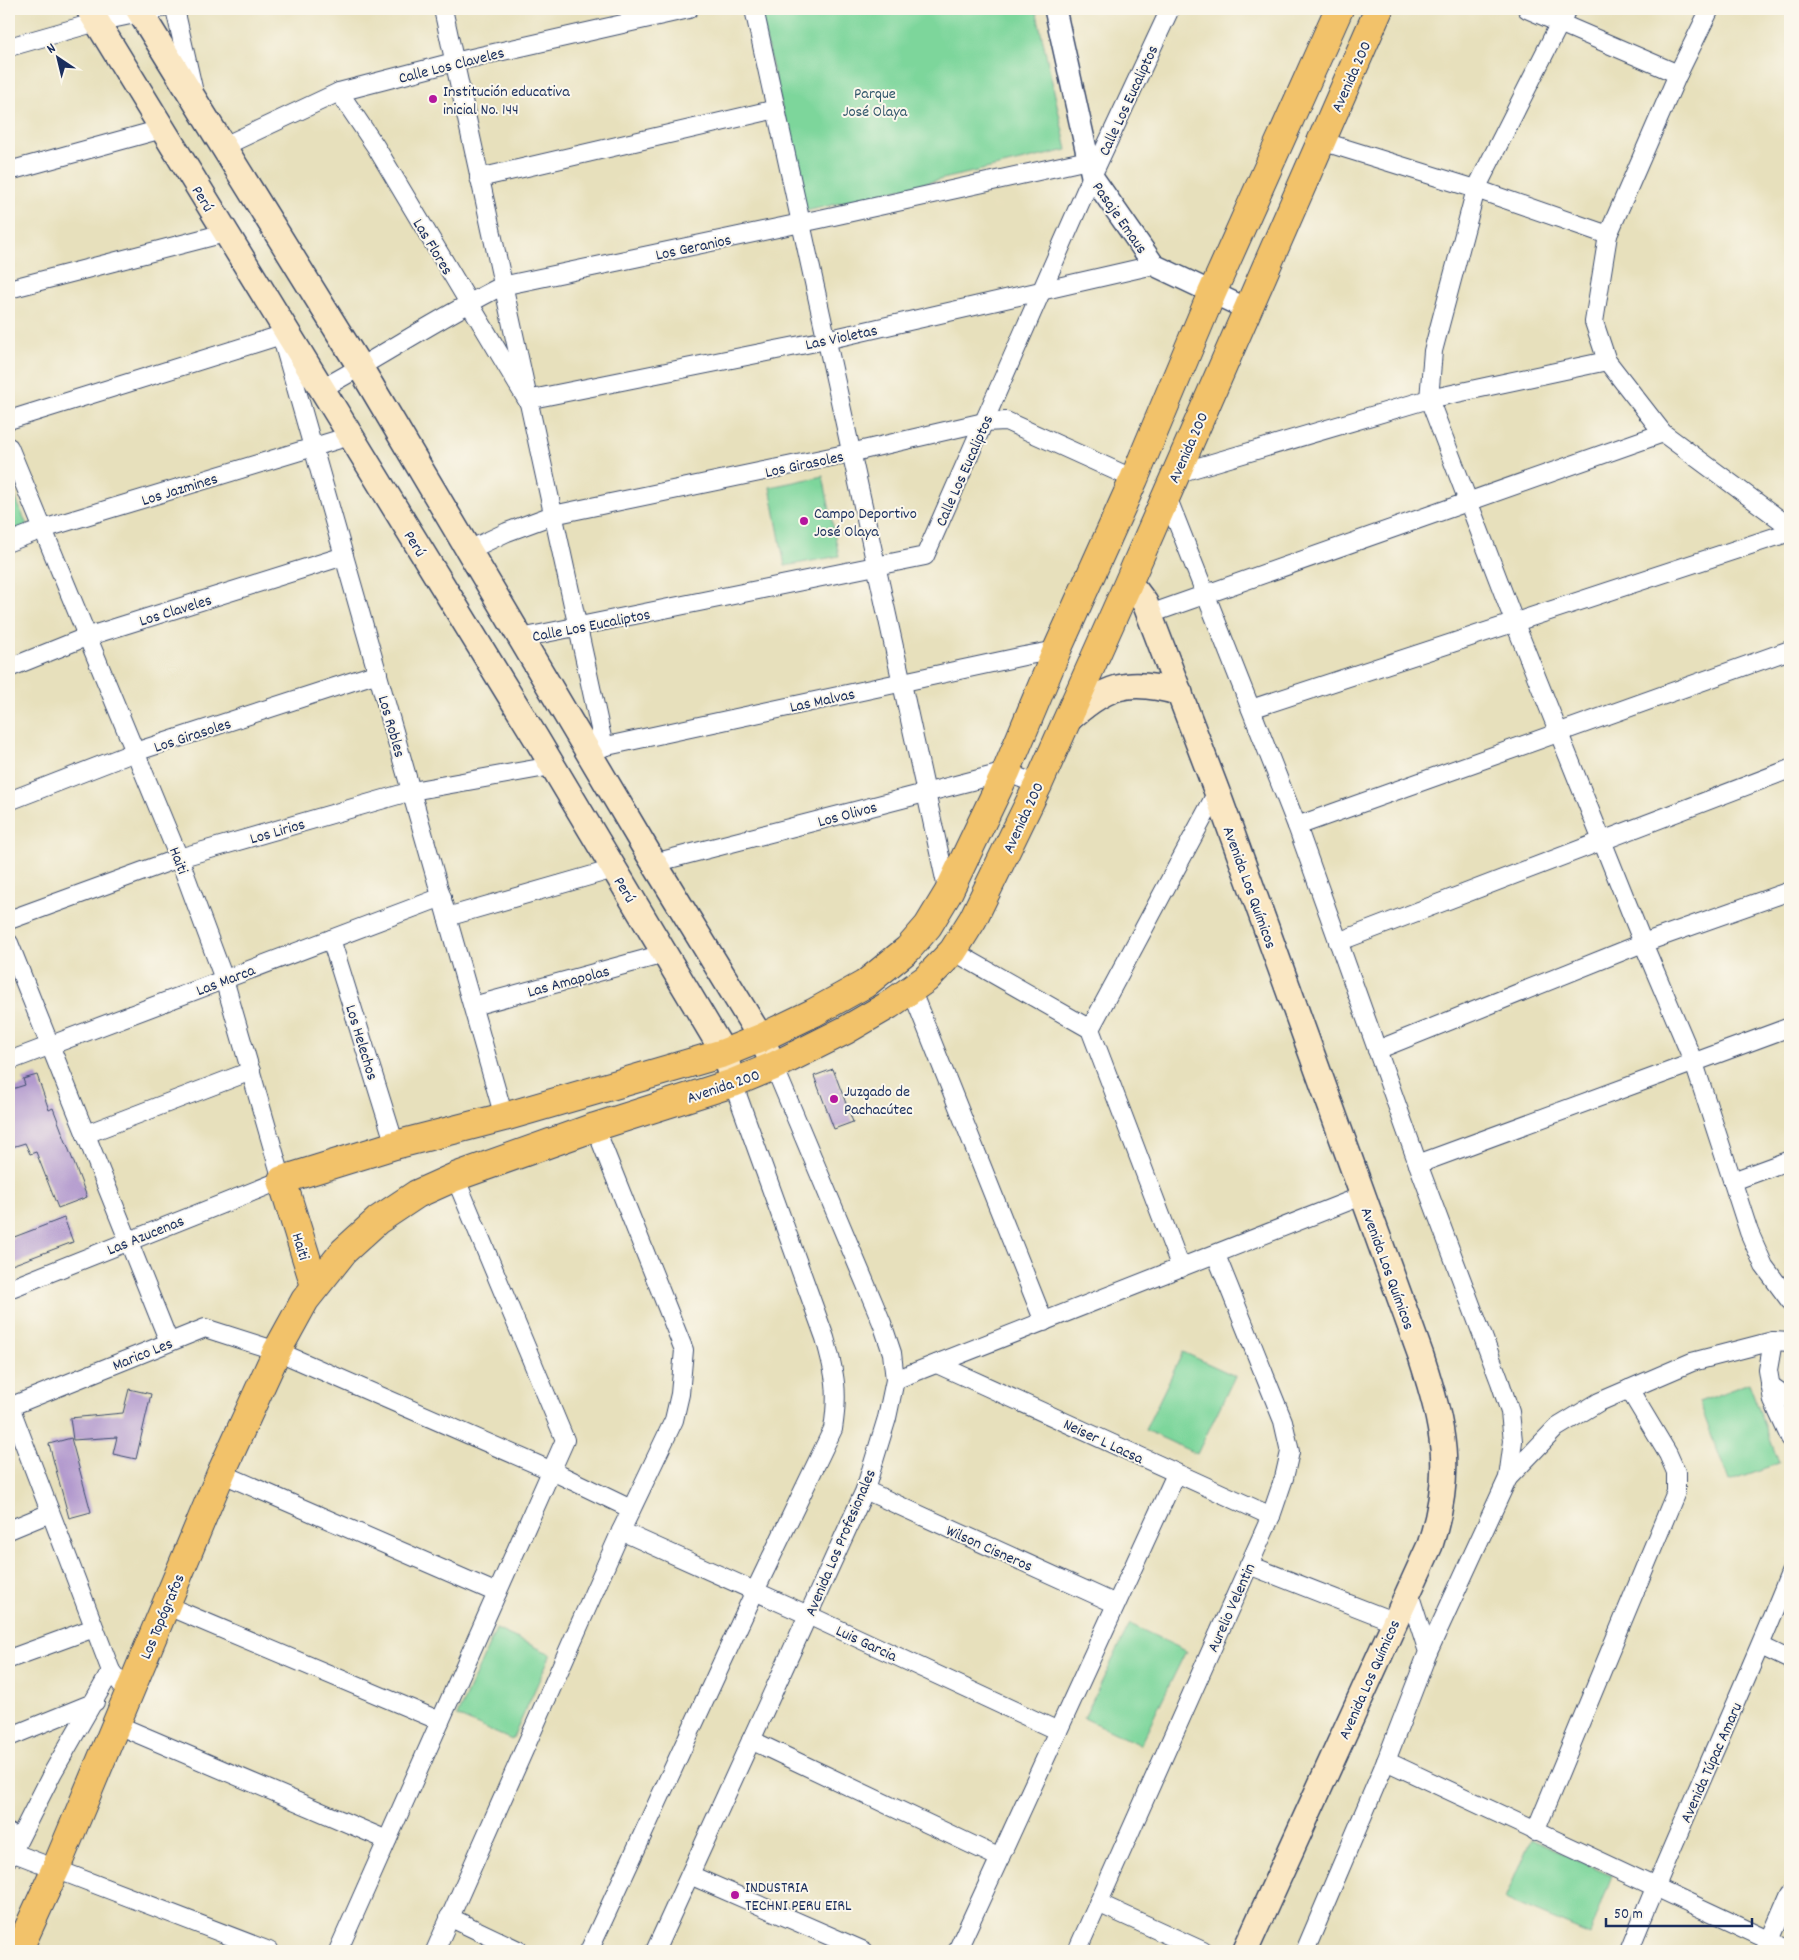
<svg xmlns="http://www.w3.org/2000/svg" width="1799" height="1960" font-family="Dekko,sans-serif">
	<rect width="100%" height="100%" fill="#fbf7ec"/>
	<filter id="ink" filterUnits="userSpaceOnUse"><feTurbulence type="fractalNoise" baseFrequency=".02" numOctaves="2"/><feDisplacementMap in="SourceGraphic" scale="10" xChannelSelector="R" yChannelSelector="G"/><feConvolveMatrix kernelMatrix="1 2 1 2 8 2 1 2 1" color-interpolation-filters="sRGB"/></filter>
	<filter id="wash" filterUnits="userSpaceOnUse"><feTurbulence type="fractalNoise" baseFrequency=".0096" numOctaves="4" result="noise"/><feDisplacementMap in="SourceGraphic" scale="20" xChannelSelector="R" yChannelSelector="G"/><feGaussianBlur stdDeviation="1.12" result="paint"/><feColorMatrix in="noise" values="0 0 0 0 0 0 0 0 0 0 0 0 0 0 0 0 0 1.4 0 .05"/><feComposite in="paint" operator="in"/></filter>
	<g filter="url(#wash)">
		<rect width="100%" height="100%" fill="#e7e0bc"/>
		<g fill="#7dd69b" stroke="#4c827c">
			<polygon points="759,9 1036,9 1067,150 806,211"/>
			<polygon points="823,476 839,556 785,566 770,487"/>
			<polygon points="9,482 29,530 9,539"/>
			<polygon points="1183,1352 1235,1376 1197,1454 1145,1430"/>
			<polygon points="1749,1383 1779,1463 1729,1481 1699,1402"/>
			<polygon points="1130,1624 1186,1651 1140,1745 1084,1718"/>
			<polygon points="496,1629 551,1654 512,1740 457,1716"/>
			<polygon points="1531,1839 1612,1875 1590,1935 1505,1899"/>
		</g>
		<g id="blocks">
			<g fill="#b29ace">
				<polygon points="833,1069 853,1122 834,1129 814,1076"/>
				<polygon points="37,1075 49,1110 53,1108 87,1197 58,1208 36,1152 30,1154 25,1143 9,1148 9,1090 25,1085 23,1079"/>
				<polygon points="64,1218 73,1242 9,1266 9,1239"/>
				<polygon points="129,1389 151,1394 136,1459 113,1454 117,1437 73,1440 70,1418 123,1413"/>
				<polygon points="71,1438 91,1512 69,1518 49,1444"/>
			</g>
		</g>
	</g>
	<g filter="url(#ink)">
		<use href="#blocks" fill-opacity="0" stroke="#3a4a6c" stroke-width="1"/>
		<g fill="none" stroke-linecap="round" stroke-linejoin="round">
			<g stroke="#3a4a6c" stroke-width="20">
				<g id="minor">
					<polyline points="175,9 193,88"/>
					<polyline points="443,9 604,747"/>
					<polyline points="754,9 948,893"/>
					<polyline points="1527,9 1678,74"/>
					<polyline points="1567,9 1476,189 1433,351 1429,399 1514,621 1643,943 1694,1063 1749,1232 1764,1266 1790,1301"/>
					<polyline points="1710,9 1678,74 1608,235 1594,322 1607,361 1663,433 1790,527"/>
					<polyline points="9,47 97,22 159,9"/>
					<polyline points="339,92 376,147 527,400 826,340 1154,265"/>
					<polyline points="1321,141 1476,189 1608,235"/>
					<polyline points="222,147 339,92 454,62 689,9"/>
					<polyline points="9,171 162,129"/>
					<polyline points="479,178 776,109"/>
					<polyline points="9,289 225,233"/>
					<polyline points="281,335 504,1117"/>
					<path d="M321,389c61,-33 119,-72 181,-103l318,-67 268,-59"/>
					<polyline points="9,420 288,333"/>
					<polyline points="9,447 179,858 224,979 282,1180 9,1289"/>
					<polyline points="1175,474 1429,399 1607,361"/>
					<polyline points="1166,494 1297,826 1418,1164 1500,1382 1510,1412 1513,1441 1508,1478"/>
					<polyline points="9,542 43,529 350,436"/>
					<polyline points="469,550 507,532 553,515 850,453 984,422 1006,421 1134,479"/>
					<polyline points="1150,614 1663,433"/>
					<polyline points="521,638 925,556 1092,176 1170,9"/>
					<polyline points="9,668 86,637 344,556"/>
					<polyline points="1251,709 1790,532"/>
					<polyline points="593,749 1024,656 1057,650"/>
					<polyline points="9,801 135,752 378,673"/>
					<polyline points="1297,826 1790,650"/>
					<polyline points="654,863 1006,772 1038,785"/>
					<polyline points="447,917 614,869"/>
					<polyline points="9,920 179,858 412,791 552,766"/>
					<polyline points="331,939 395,1145"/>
					<polyline points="1338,942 1790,769"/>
					<polyline points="9,943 169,1342"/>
					<polyline points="953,951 1090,1029 1181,1268"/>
					<polyline points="911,989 1044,1322"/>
					<polyline points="473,1006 664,954"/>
					<polyline points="1090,1029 1217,792"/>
					<polyline points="1377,1050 1643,943 1790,891"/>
					<polyline points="9,1061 442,897"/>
					<polyline points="86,1134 251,1071"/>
					<polyline points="1418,1164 1790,1027"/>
					<polyline points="1733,1181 1790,1160"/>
					<polyline points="1773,1341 1768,1370 1773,1401 1790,1438"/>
					<polyline points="937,1364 1271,1516"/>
					<polyline points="895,1380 1362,1196"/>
					<polyline points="1770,1385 1790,1399"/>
					<polyline points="9,1404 111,1671 128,1693"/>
					<polyline points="9,1407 205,1328 277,1351 552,1471 631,1509"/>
					<polyline points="221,1473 497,1593"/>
					<polyline points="865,1490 1116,1604"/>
					<polyline points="9,1530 50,1513"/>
					<polyline points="621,1531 808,1615 1058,1731"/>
					<polyline points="1249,1565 1395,1622"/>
					<polyline points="165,1605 440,1721"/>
					<polyline points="1761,1646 1790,1660"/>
					<polyline points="1428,1652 1508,1478 1556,1428 1599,1402 1692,1362 1773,1341 1790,1342"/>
					<polyline points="9,1659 94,1628"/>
					<polyline points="115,1724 387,1840"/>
					<polyline points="9,1737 95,1702"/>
					<polyline points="751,1740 1000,1858"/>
					<polyline points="1386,1761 1790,1950"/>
					<polyline points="1535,1832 1676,1492 1676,1472 1668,1454 1629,1389"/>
					<polyline points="9,1851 269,1951"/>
					<polyline points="10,1857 53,1772 111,1671"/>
					<polyline points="690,1875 864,1951"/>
					<polyline points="1098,1903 1203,1951"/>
					<polyline points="449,1917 520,1951"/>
					<polyline points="338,1951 565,1440 455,1177"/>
					<polyline points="435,1951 621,1531 674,1420 680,1394 684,1350 595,1127"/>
					<path d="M589,1951l166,-360 78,-162c6,-38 2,-55 -8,-91l-92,-255"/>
					<polyline points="655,1951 865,1490 887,1418 895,1380 892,1353 882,1323 774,1066"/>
					<polyline points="957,1951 1176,1474"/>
					<polyline points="1077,1951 1271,1516 1284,1478 1290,1452 1283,1421 1216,1255"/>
					<polyline points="1305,1951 1386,1761 1428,1652 1408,1590"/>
					<path d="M1629,1951c51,-127 110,-251 161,-378"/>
					<polyline points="1765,1951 1790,1893"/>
				</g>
			</g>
			<g stroke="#3a4a6c" stroke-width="24">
				<g id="tertiary">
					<polyline points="1055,9 1092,176 1154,265 1247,309"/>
					<polyline points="9,1835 12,1852"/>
				</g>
			</g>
			<g stroke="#3a4a6c" stroke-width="28">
				<g id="secondary">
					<polyline points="89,9 536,738 724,1053 733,1083"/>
					<polyline points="138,9 360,367 654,863 761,1038 774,1066"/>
					<path d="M1126,588l10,3 9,12 72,189 204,564c23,72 33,115 9,189l-185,406"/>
					<path d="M1065,723c39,-37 62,-46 115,-30"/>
				</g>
			</g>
			<g stroke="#3a4a6c" stroke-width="30">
				<g id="primary">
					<polyline points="315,1286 282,1180 395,1145 504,1117 724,1053 761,1038 813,1013 865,984 908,949 928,926 948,893 1006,772 1057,650 1134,479 1212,293 1339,9"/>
					<polyline points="18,1951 56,1868 221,1473 277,1351 305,1300 344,1251 378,1220 417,1194 455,1177 595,1127 733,1083 774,1066 846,1030 889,1005 926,979 953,951 973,919 1038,785 1126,588 1379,9"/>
				</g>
			</g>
			<use href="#minor" stroke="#fff" stroke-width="18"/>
			<use href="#tertiary" stroke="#fff" stroke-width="21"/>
			<use href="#secondary" stroke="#fae7c3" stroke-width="25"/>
			<use href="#primary" stroke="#f2c26a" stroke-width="28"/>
		</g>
	</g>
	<g fill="#b5179e" stroke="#fbf7ec" stroke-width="2">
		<circle cx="433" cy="99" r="5"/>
		<circle cx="804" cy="521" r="5"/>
		<circle cx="834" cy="1099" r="5"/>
		<circle cx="735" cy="1895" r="5"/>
	</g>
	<g text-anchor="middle" stroke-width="4" stroke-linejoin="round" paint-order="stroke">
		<g font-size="16" fill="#1b2f5e" stroke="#fbf7ec">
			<text transform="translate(451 64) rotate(-14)" y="6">Calle Los Claveles</text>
			<text transform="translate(1350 76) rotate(-66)" y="6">Avenida 200</text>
			<text transform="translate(1127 100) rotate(-65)" y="6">Calle Los Eucaliptos</text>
			<text transform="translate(204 198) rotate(59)" y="6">Perú</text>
			<text transform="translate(1121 217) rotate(55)" y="6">Pasaje Emaus</text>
			<text transform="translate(434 246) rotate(59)" y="6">Las Flores</text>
			<text transform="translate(693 246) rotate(-12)" y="6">Los Geranios</text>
			<text transform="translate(841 336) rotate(-12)" y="6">Las Violetas</text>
			<text transform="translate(1187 447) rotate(-66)" y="6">Avenida 200</text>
			<text transform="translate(804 463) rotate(-12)" y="6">Los Girasoles</text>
			<text transform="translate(963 470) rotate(-66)" y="6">Calle Los Eucaliptos</text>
			<text transform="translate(179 488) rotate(-17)" y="6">Los Jazmines</text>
			<text transform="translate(416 543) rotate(58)" y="6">Perú</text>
			<text transform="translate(175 609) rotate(-17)" y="6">Los Claveles</text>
			<text transform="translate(591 624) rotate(-11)" y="6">Calle Los Eucaliptos</text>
			<text transform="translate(822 699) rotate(-12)" y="6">Las Malvas</text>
			<text transform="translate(393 726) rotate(74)" y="6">Los Robles</text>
			<text transform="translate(192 734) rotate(-18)" y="6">Los Girasoles</text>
			<text transform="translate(847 813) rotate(-15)" y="6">Los Olivos</text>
			<text transform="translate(1022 817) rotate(-65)" y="6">Avenida 200</text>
			<text transform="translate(277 830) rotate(-16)" y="6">Los Lirios</text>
			<text transform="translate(180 860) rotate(69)" y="6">Haiti</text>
			<text transform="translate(1251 887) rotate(70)" y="6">Avenida Los Químicos</text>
			<text transform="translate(626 889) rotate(59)" y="6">Perú</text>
			<text transform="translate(225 979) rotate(-21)" y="6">Las Marca</text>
			<text transform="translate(568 980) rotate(-15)" y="6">Las Amapolas</text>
			<text transform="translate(363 1042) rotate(73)" y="6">Los Helechos</text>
			<text transform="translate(723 1085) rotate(-19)" y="6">Avenida 200</text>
			<text transform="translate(145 1234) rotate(-22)" y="6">Las Azucenas</text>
			<text transform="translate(302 1246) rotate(73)" y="6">Haiti</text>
			<text transform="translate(1389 1268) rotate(70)" y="6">Avenida Los Químicos</text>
			<text transform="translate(142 1353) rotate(-22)" y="6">Marico Les</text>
			<text transform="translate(1104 1440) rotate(25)" y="6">Neiser L Lacsa</text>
			<text transform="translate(839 1542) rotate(-67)" y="6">Avenida Los Profesionales</text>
			<text transform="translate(990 1547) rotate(24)" y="6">Wilson Cisneros</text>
			<text transform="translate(1230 1607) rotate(-66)" y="6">Aurelio Velentin</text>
			<text transform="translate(161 1616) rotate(-67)" y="6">Los Topógrafos</text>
			<text transform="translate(867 1642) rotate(25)" y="6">Luis Garcia</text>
			<text transform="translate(1368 1679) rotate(-66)" y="6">Avenida Los Químicos</text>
			<text transform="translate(1710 1762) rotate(-66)" y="6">Avenida Túpac Amaru</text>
		</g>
		<g font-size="16" fill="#1b2f5e" stroke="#fbf7ec" text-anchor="start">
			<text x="443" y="96">Institución educativa<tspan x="443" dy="18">inicial No. 144</tspan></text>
			<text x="814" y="518">Campo Deportivo<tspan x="814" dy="18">José Olaya</tspan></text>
			<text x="844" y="1096">Juzgado de<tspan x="844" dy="18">Pachacútec</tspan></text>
			<text x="745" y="1892">INDUSTRIA<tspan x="745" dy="18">TECHNI PERU EIRL</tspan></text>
		</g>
		<g font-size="16" fill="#34596d" stroke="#fbf7ec">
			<text x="875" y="98">Parque<tspan x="875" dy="18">José Olaya</tspan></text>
		</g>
	</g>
	<rect width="1799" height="1960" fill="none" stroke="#fbf7ec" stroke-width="30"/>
	<g transform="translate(58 58) rotate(325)" stroke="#fbf7ec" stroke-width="4" paint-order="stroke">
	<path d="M0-4L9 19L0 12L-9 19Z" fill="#1b2f5e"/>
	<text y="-8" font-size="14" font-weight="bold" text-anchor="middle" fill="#1b2f5e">N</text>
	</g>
	<path d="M1606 1918v8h146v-8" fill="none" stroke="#1b2f5e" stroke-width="2.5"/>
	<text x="1614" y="1918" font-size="15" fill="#1b2f5e" stroke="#fbf7ec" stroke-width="4" paint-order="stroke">50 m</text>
</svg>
